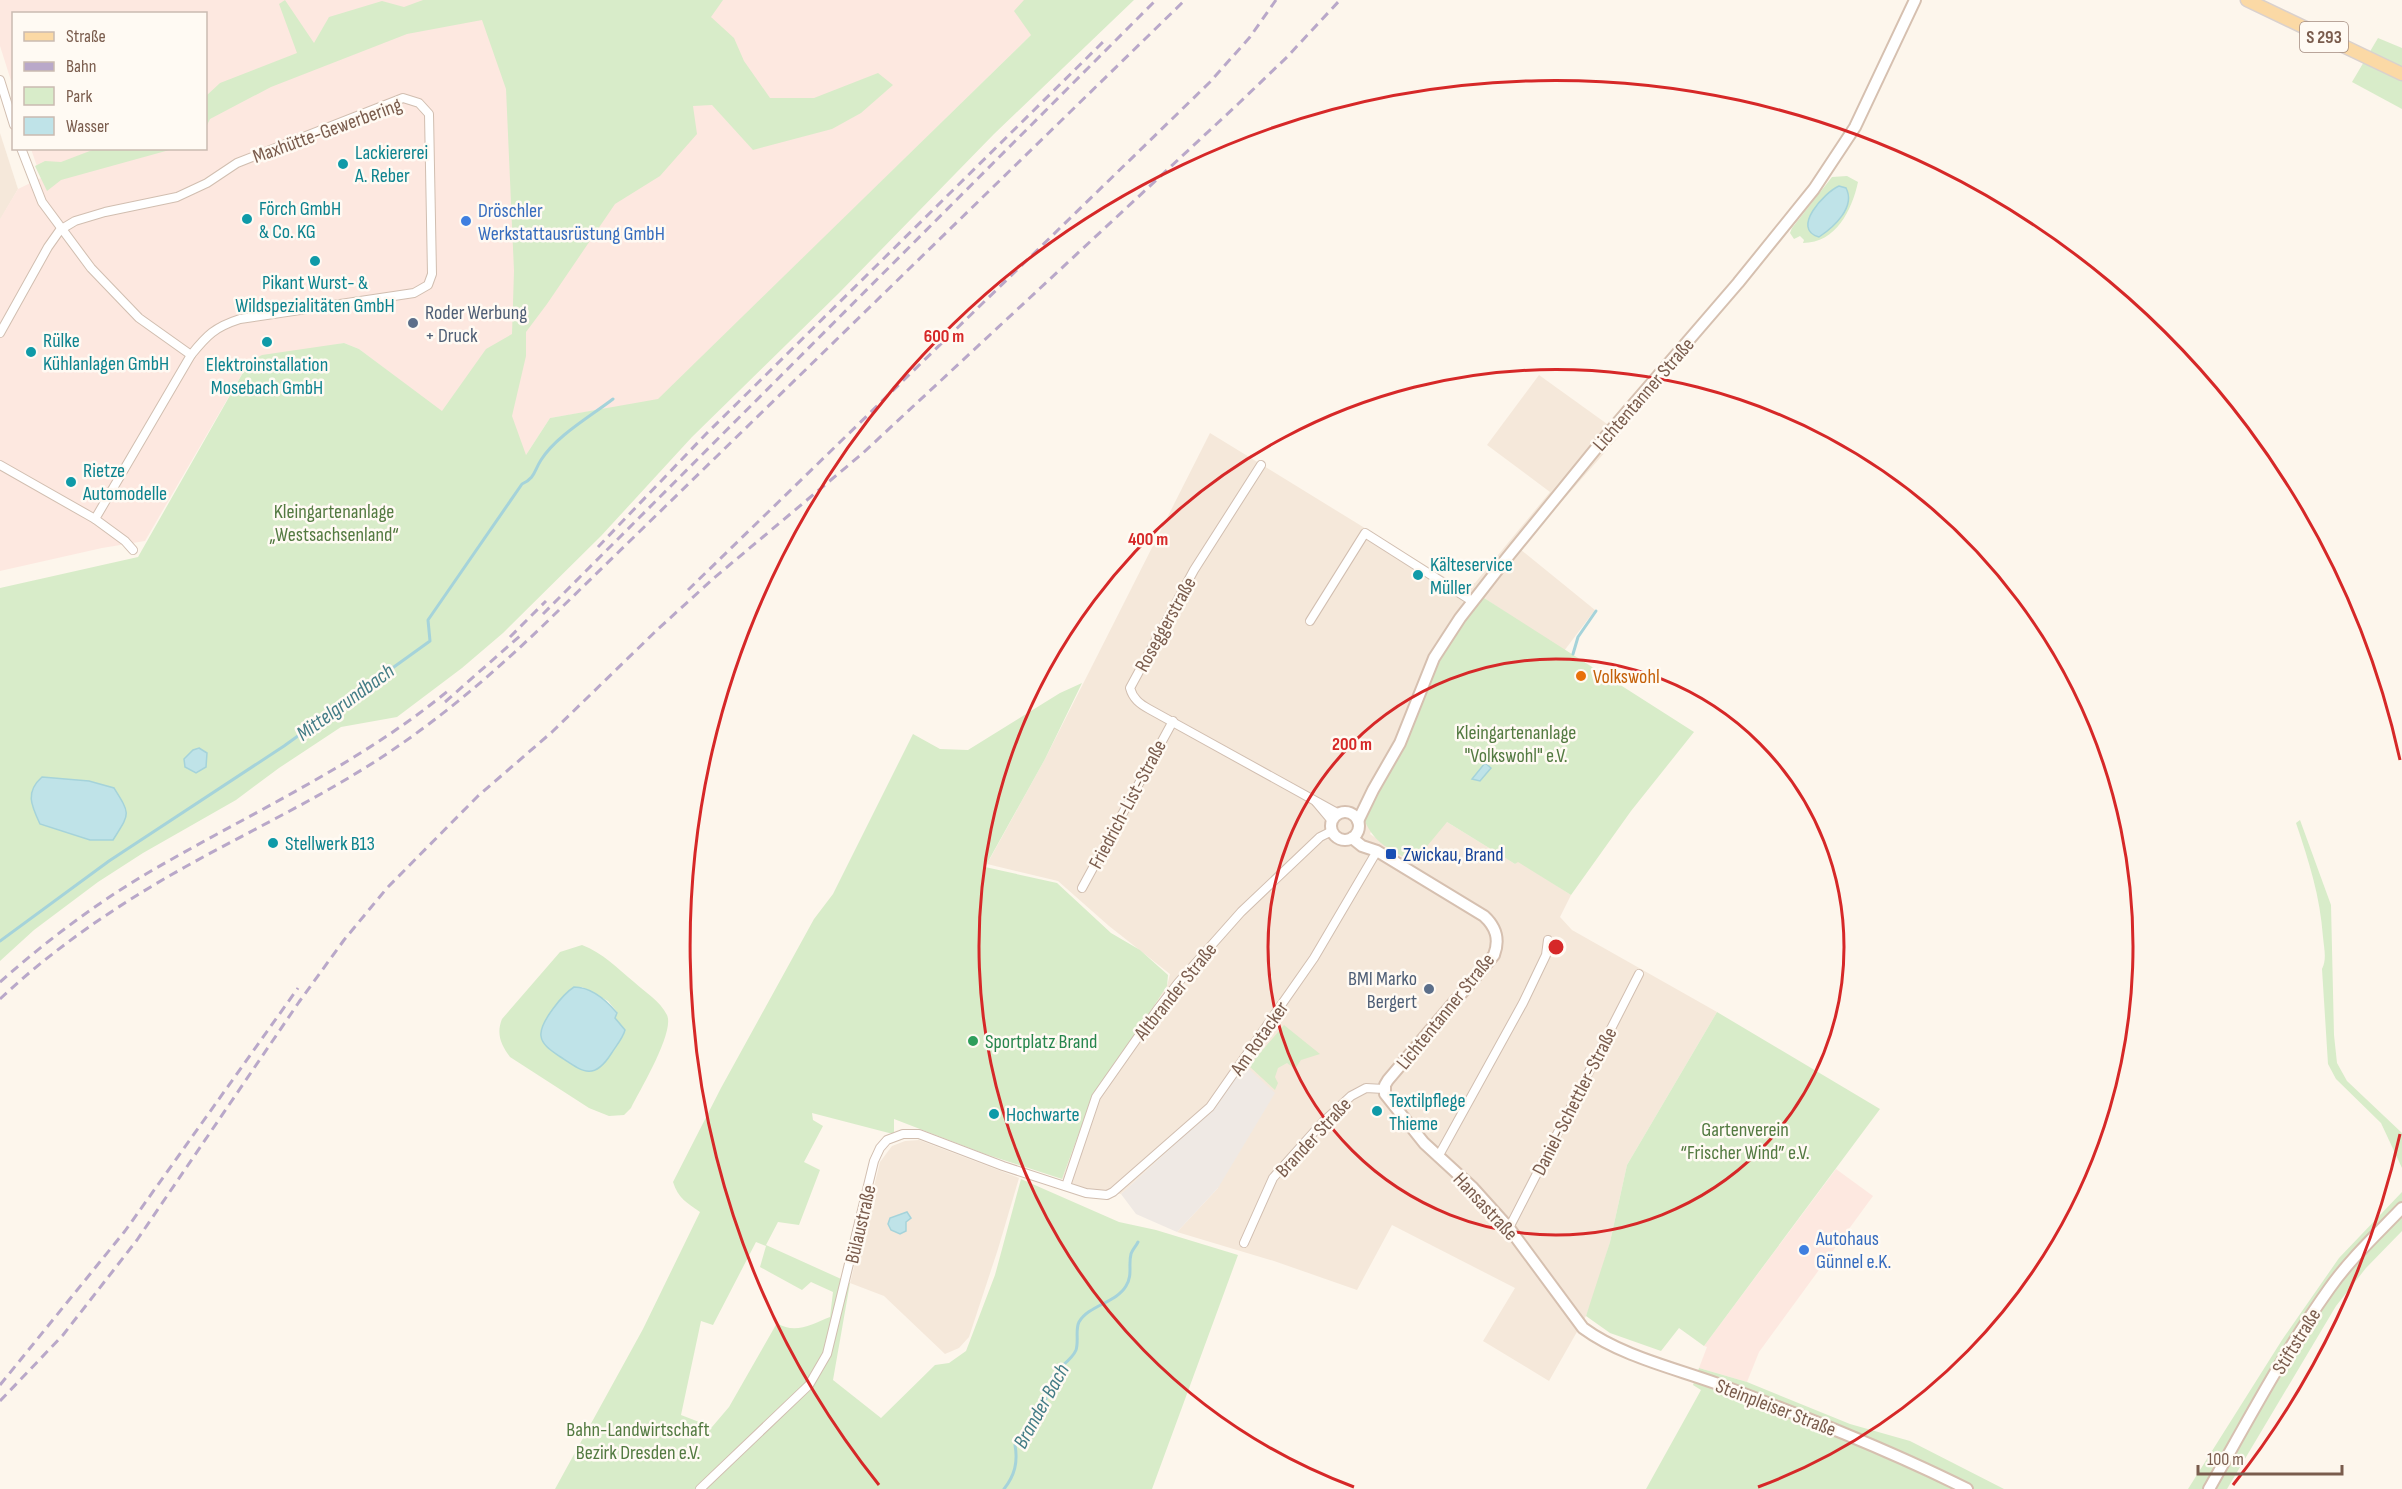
<svg xmlns="http://www.w3.org/2000/svg" width="2402" height="1489" font-family="'Sofia Sans Condensed',sans-serif">
	<rect width="100%" height="100%" fill="#fdf6ec"/>
	<g fill="#f5e8da">
		<polygon points="0,133 18,189 0,220"/>
		<polygon points="1539,375 1621,434 1520,549 1595,610 1564,651 1481,596 1370,834 1376,838 1447,822 1515,864 1518,861 1571,895 1560,917 1572,930 1717,1012 1627,1165 1610,1242 1594,1296 1586,1316 1549,1381 1483,1341 1515,1288 1392,1225 1357,1290 1274,1261 1177,1232 1218,1188 1209,1113 1121,1194 1090,1191 1062,1179 1090,1103 1167,986 1170,974 1109,926 1058,881 987,864 1045,759 1210,433 1456,584 1475,583 1550,492 1487,445"/>
		<polygon points="919,1140 1019,1178 998,1249 969,1337 959,1348 945,1354 884,1296 850,1283 880,1162 892,1146 905,1141"/>
	</g>
	<g fill="#fde8e0">
		<polygon points="0,0 1060,0 1031,35 658,400 550,418 517,469 359,349 344,343 249,362 145,541 102,548 0,571 0,219 18,189 41,178 31,149 206,148 206,14 14,14 13,87 0,46"/>
		<polygon points="1836,1169 1873,1196 1759,1352 1747,1382 1699,1368 1707,1347 1704,1346"/>
	</g>
	<polygon fill="#efe9e4" points="1244,1064 1275,1093 1218,1188 1177,1232 1136,1214 1121,1194 1209,1113"/>
	<g fill="#d8ecc9" fill-rule="evenodd">
		<path d="M285,0l29,43 15,-26 53,-16 22,6 19,-7h300l-12,17 23,21 10,23 26,37h44l64,-25 15,12 -32,28 -29,16 -79,21 -41,-45 -19,1 4,28 -37,42 -45,28 -68,100 -21,28v24l-14,60 14,39 24,-37 108,-19 373,-364 -17,-24 10,-11h110l-140,134 -155,159 -147,144 -91,99 -98,97 -41,35 -65,49 -56,10 -62,41 -43,32 -93,53 -45,29 -64,48 -34,31v-373l138,-31 111,-195 13,-7 82,-12 15,6 83,62 44,-62 26,-15 2,-63 -8,-182 -24,-69 -75,14 -136,53 -61,32 -4,8v-31l14,-13 77,-30 -18,-49zM42,777l31,3 40,60h-23l-50,-17z"/>
		<polygon points="2378,38 2402,48 2402,109 2352,82"/>
		<polygon points="95,149 96,148 173,149 61,180 47,191 35,166 45,161 61,162"/>
		<path d="M1847,176l11,6c-6,28 -22,61 -55,61l1,-3 -4,-4 -6,3 -4,-6 2,-5 40,-51z"/>
		<path d="M1481,596l213,136 -63,79 -60,84 -53,-33 -3,2 -68,-42 -33,40c-23,-12 -40,-18 -50,-43l72,-159z"/>
		<path d="M1082,683l-37,76 -60,108 72,16 54,50 29,17 28,25 -1,11 -77,117 -28,76 -77,-25 -91,-35v14h-5l-77,-20 1,7 10,6 -19,36 16,8 -21,55 -21,-3 -12,23 84,38 -17,97 48,38 54,-53 14,-2 17,-12 29,-76 26,-96 98,43 37,8 82,25 -86,234h-597l88,-160 57,-117c-13,-9 -22,-14 -27,-30l48,-94 93,-169 19,-25 80,-160 27,15 28,1 92,-57zM756,1242l10,4 -6,21 42,23 9,-8 22,10 -3,25c-18,7 -35,18 -53,6l-48,84 -17,20 -31,-12 20,-94 12,4z"/>
		<path d="M2300,820l31,85 3,130 3,28 10,18 55,52v35l-21,-45 -45,-44 -8,-15 -6,-95c5,-10 2,-21 1,-32 -3,-42 -14,-75 -27,-114z"/>
		<path d="M582,945c21,8 35,23 52,37 11,10 26,19 33,33 8,17 -27,75 -36,93l-7,7 -15,1 -20,-8 -79,-51c-9,-12 -14,-23 -8,-38l58,-67zM582,987l26,14 9,11 -2,6 9,16c-31,48 -29,46 -76,14z"/>
		<polygon points="1717,1012 1880,1109 1704,1346 1679,1328 1661,1351 1610,1333 1586,1316 1610,1242 1627,1165"/>
		<polygon points="1284,1025 1320,1054 1301,1060 1295,1069 1287,1063 1278,1068 1275,1077 1278,1083 1275,1090 1249,1066"/>
		<polygon points="2402,1192 2402,1231 2366,1268 2336,1306 2227,1489 2188,1489 2282,1340 2339,1258"/>
		<polygon points="1699,1368 1747,1382 1850,1424 1910,1441 2004,1489 1646,1489 1701,1390 1693,1385"/>
	</g>
	<g fill="#bfe3e8" stroke="#a5d3da" stroke-width="1.5">
		<path d="M1839,186l7,2c10,19 -12,39 -27,49 -29,-8 6,-45 20,-51z"/>
		<polygon points="199,748 207,753 206,767 196,773 185,767 184,759 193,750"/>
		<polygon points="1485,763 1491,768 1480,781 1472,779"/>
		<path d="M42,777l47,4 25,7c17,27 16,25 -1,52h-23l-50,-16c-9,-19 -15,-32 2,-47z"/>
		<path d="M574,987c18,0 32,13 43,26l-2,5 10,12c-2,8 -9,16 -14,24 -18,28 -29,17 -52,2 -7,-5 -17,-11 -18,-20 -2,-13 22,-42 33,-49z"/>
		<polygon points="907,1212 911,1218 906,1222 906,1231 900,1234 891,1230 888,1224 890,1218"/>
	</g>
	<g fill="none" stroke-linecap="round" stroke-linejoin="round">
		<g stroke="#a5d3da" stroke-width="3">
			<polyline points="1573,654 1578,637 1596,611"/>
			<path d="M0,941l109,-80 175,-115 146,-105 -2,-21 94,-136c13,-6 12,-13 19,-24 15,-24 50,-44 72,-61"/>
			<path d="M1004,1489c11,-14 14,-27 11,-44 7,-13 19,-20 26,-32 7,-12 5,-27 13,-39 6,-8 18,-14 22,-24 3,-9 -1,-20 3,-28 10,-17 37,-19 47,-36 7,-11 2,-21 5,-32 1,-4 5,-8 7,-12"/>
		</g>
		<g stroke="#d1beb0" stroke-width="10">
			<g id="street">
				<polyline points="0,80 14,125"/>
				<polyline points="21,148 42,202 91,268 139,318 191,355"/>
				<path d="M0,333l48,-86 12,-17 15,-9 30,-9 72,-15 30,-14 30,-20 166,-65 16,5 10,11 3,160 -4,11 -14,8 -174,26c-25,8 -33,16 -49,36l-96,164 30,22 8,9"/>
				<polyline points="0,465 95,519"/>
				<path d="M1261,465l-67,105 -64,118c3,11 10,16 19,21l190,105"/>
				<polyline points="1310,621 1365,533 1472,601"/>
				<polyline points="1316,802 1332,821"/>
				<polyline points="1082,888 1173,721"/>
				<polyline points="1438,1157 1523,1003 1546,955 1548,940"/>
				<polyline points="1066,1186 1096,1097 1157,1010 1178,983 1241,912 1320,837 1332,831"/>
				<polyline points="1509,1228 1639,974"/>
				<polyline points="1244,1243 1273,1178 1322,1123 1351,1096 1366,1088 1384,1089"/>
				<polyline points="700,1489 809,1385 827,1354 874,1161 880,1148 887,1140 903,1134 919,1134 1003,1166 1086,1193 1107,1195 1113,1192 1210,1107 1314,958 1377,851"/>
			</g>
		</g>
		<g stroke="#d6c0b0" stroke-width="14">
			<g id="secondary">
				<circle cx="1345" cy="826" r="14"/>
				<polyline points="1358,821 1373,790 1400,743 1434,658 1460,618 1506,559 1607,435 1738,283 1814,189 1855,127 1915,0"/>
				<path d="M1352,838l10,8 15,5 107,65c12,11 16,23 10,39l-106,125 -3,5v9l39,49 49,45 36,40 74,100c38,28 91,40 135,56 84,32 169,65 249,105"/>
				<path d="M2209,1489c38,-67 75,-137 120,-200 21,-30 48,-55 73,-81"/>
			</g>
		</g>
		<g stroke="#dad1cd" stroke-width="15">
			<polyline id="primary" points="2247,0 2402,74"/>
		</g>
		<use href="#street" stroke="#fff" stroke-width="8"/>
		<use href="#secondary" stroke="#fff" stroke-width="10"/>
		<use href="#primary" stroke="#fbd9a5" stroke-width="12"/>
		<g stroke="#b9a8c9" stroke-width="3" stroke-dasharray="9 6" stroke-linecap="butt">
			<polyline points="598,547 706,434 1105,40"/>
			<polyline points="688,590 1210,82 1250,37 1276,0"/>
			<polyline points="543,614 1156,0"/>
			<polyline points="510,637 546,601"/>
			<polyline points="445,702 521,635"/>
			<path d="M0,982c45,-40 94,-77 146,-108 102,-60 211,-108 303,-184"/>
			<path d="M0,999c55,-52 119,-95 185,-132 61,-34 124,-64 183,-101 70,-44 131,-97 190,-155l627,-611"/>
			<polyline points="0,1385 125,1231 298,988"/>
			<polyline points="0,1401 63,1335 137,1240 299,1002 344,940 387,888 478,796 552,732 658,629 714,578 863,453 1238,104 1287,57 1340,0"/>
		</g>
	</g>
	<g fill="none" stroke="#d62828" stroke-width="3">
		<circle cx="1556" cy="947" r="288"/>
		<path d="M1354 1487A577 577 0 1 1 1758 1487"/>
		<path d="M2400 1134A865 865 0 0 1 2233 1485M879 1485A865 865 0 1 1 2400 760"/>
	</g>
	<g fill="#0f9aa8" stroke="#fffaf3" stroke-width="2">
		<circle cx="343" cy="164" r="6"/>
		<circle cx="247" cy="219" r="6"/>
		<circle cx="315" cy="261" r="6"/>
		<circle cx="267" cy="342" r="6"/>
		<circle cx="31" cy="352" r="6"/>
		<circle cx="71" cy="482" r="6"/>
		<circle cx="1418" cy="575" r="6"/>
		<circle cx="273" cy="843" r="6"/>
		<circle cx="1377" cy="1111" r="6"/>
		<circle cx="994" cy="1114" r="6"/>
	</g>
	<g fill="#3f7fe0" stroke="#fffaf3" stroke-width="2">
		<circle cx="466" cy="221" r="6"/>
		<circle cx="1804" cy="1250" r="6"/>
	</g>
	<g fill="#5c6f8a" stroke="#fffaf3" stroke-width="2">
		<circle cx="413" cy="323" r="6"/>
		<circle cx="1429" cy="989" r="6"/>
	</g>
	<circle fill="#e8710a" stroke="#fffaf3" stroke-width="2" cx="1581" cy="676" r="6"/>
	<rect fill="#1a4fb4" stroke="#fffaf3" stroke-width="2" x="1385" y="848" width="12" height="12" rx="3"/>
	<circle fill="#2e9e5b" stroke="#fffaf3" stroke-width="2" cx="973" cy="1041" r="6"/>
	<g text-anchor="middle" stroke-width="5" stroke-linejoin="round" paint-order="stroke">
		<rect fill="#fffaf3" stroke="#a28b7f" stroke-width="1.5" x="2300" y="22" width="48" height="30" rx="4.5"/>
		<g font-size="18" font-weight="bold" fill="#7a5c4d">
			<text x="2324" y="43">S 293</text>
		</g>
		<g font-size="20" fill="#7a5c4d" stroke="#fffaf3">
			<text transform="translate(327 130) rotate(-20)" y="7">Maxhütte-Gewerbering</text>
			<text transform="translate(1643 394) rotate(-49)" y="7">Lichtentanner Straße</text>
			<text transform="translate(1165 624) rotate(-61)" y="7">Roseggerstraße</text>
			<text transform="translate(1127 804) rotate(-62)" y="7">Friedrich-List-Straße</text>
			<text transform="translate(1175 991) rotate(-51)" y="7">Altbrander Straße</text>
			<text transform="translate(1445 1011) rotate(-51)" y="7">Lichtentanner Straße</text>
			<text transform="translate(1259 1038) rotate(-55)" y="7">Am Rotacker</text>
			<text transform="translate(1574 1101) rotate(-63)" y="7">Daniel-Schettler-Straße</text>
			<text transform="translate(1313 1137) rotate(-47)" y="7">Brander Straße</text>
			<text transform="translate(1486 1206) rotate(47)" y="7">Hansastraße</text>
			<text transform="translate(860 1224) rotate(-77)" y="7">Bülaustraße</text>
			<text transform="translate(2296 1341) rotate(-58)" y="7">Stiftstraße</text>
			<text transform="translate(1776 1407) rotate(21)" y="7">Steinpleiser Straße</text>
		</g>
		<g font-size="20" fill="#0d838f" stroke="#fffaf3" text-anchor="start">
			<text x="355" y="159">Lackiererei<tspan x="355" dy="23">A. Reber</tspan></text>
			<text x="259" y="215">Förch GmbH<tspan x="259" dy="23">&amp; Co. KG</tspan></text>
			<text x="315" y="289" text-anchor="middle">Pikant Wurst- &amp;<tspan x="315" dy="23">Wildspezialitäten GmbH</tspan></text>
			<text x="43" y="347">Rülke<tspan x="43" dy="23">Kühlanlagen GmbH</tspan></text>
			<text x="267" y="371" text-anchor="middle">Elektroinstallation<tspan x="267" dy="23">Mosebach GmbH</tspan></text>
			<text x="83" y="477">Rietze<tspan x="83" dy="23">Automodelle</tspan></text>
			<text x="1430" y="571">Kälteservice<tspan x="1430" dy="23">Müller</tspan></text>
			<text x="285" y="850">Stellwerk B13</text>
			<text x="1389" y="1107">Textilpflege<tspan x="1389" dy="23">Thieme</tspan></text>
			<text x="1006" y="1121">Hochwarte</text>
		</g>
		<g font-size="20" fill="#366cbe" stroke="#fffaf3" text-anchor="start">
			<text x="478" y="217">Dröschler<tspan x="478" dy="23">Werkstattausrüstung GmbH</tspan></text>
			<text x="1816" y="1245">Autohaus<tspan x="1816" dy="23">Günnel e.K.</tspan></text>
		</g>
		<g font-size="20" fill="#4e5e75" stroke="#fffaf3" text-anchor="start">
			<text x="425" y="319">Roder Werbung<tspan x="425" dy="23">+ Druck</tspan></text>
			<text x="1417" y="985" text-anchor="end">BMI Marko<tspan x="1417" dy="23">Bergert</tspan></text>
		</g>
		<g font-size="20" fill="#537a41" stroke="#fffaf3">
			<text x="334" y="518">Kleingartenanlage<tspan x="334" dy="23">„Westsachsenland“</tspan></text>
			<text x="1516" y="739">Kleingartenanlage<tspan x="1516" dy="23">"Volkswohl" e.V.</tspan></text>
			<text x="1745" y="1136">Gartenverein<tspan x="1745" dy="23">“Frischer Wind” e.V.</tspan></text>
			<text x="638" y="1436">Bahn-Landwirtschaft<tspan x="638" dy="23">Bezirk Dresden e.V.</tspan></text>
		</g>
		<g font-size="20" fill="#c56008" stroke="#fffaf3" text-anchor="start">
			<text x="1593" y="683">Volkswohl</text>
		</g>
		<g font-size="20" fill="#164399" stroke="#fffaf3" text-anchor="start">
			<text x="1403" y="861">Zwickau, Brand</text>
		</g>
		<g font-size="20" fill="#27864d" stroke="#fffaf3" text-anchor="start">
			<text x="985" y="1048">Sportplatz Brand</text>
		</g>
		<g font-size="21" font-style="italic" fill="#437c86" stroke="#fffaf3">
			<text transform="translate(345 702) rotate(-36)" y="7">Mittelgrundbach</text>
			<text transform="translate(1041 1406) rotate(-61)" y="7">Brander Bach</text>
		</g>
	</g>
	<circle cx="1556" cy="947" r="9" fill="#d62828" stroke="#fffaf3" stroke-width="3"/>
	<g font-size="18" text-anchor="middle" font-weight="bold" fill="#d62828" stroke="#fffaf3" stroke-width="5" stroke-linejoin="round" paint-order="stroke">
		<text x="944" y="342">600 m</text>
		<text x="1148" y="545">400 m</text>
		<text x="1352" y="750">200 m</text>
	</g>
	<rect x="12" y="12" width="195" height="138" fill="#fffaf3" stroke="#cabbb1" stroke-width="1.5"/>
	<rect x="24" y="32" width="30" height="9" fill="#fbd9a5" stroke="#cabbb1" stroke-width="1.5"/>
	<text x="66" y="42" font-size="18" fill="#7a5c4d">Straße</text>
	<rect x="24" y="62" width="30" height="9" fill="#b9a8c9" stroke="#cabbb1" stroke-width="1.5"/>
	<text x="66" y="72" font-size="18" fill="#7a5c4d">Bahn</text>
	<rect x="24" y="87" width="30" height="18" fill="#d8ecc9" stroke="#cabbb1" stroke-width="1.5"/>
	<text x="66" y="102" font-size="18" fill="#7a5c4d">Park</text>
	<rect x="24" y="117" width="30" height="18" fill="#bfe3e8" stroke="#cabbb1" stroke-width="1.5"/>
	<text x="66" y="132" font-size="18" fill="#7a5c4d">Wasser</text>
	<path d="M2198 1465v9h144v-9" fill="none" stroke="#7a5c4d" stroke-width="3"/>
	<text x="2207" y="1465" font-size="18" fill="#7a5c4d" stroke="#fffaf3" stroke-width="4.5" paint-order="stroke">100 m</text>
</svg>
